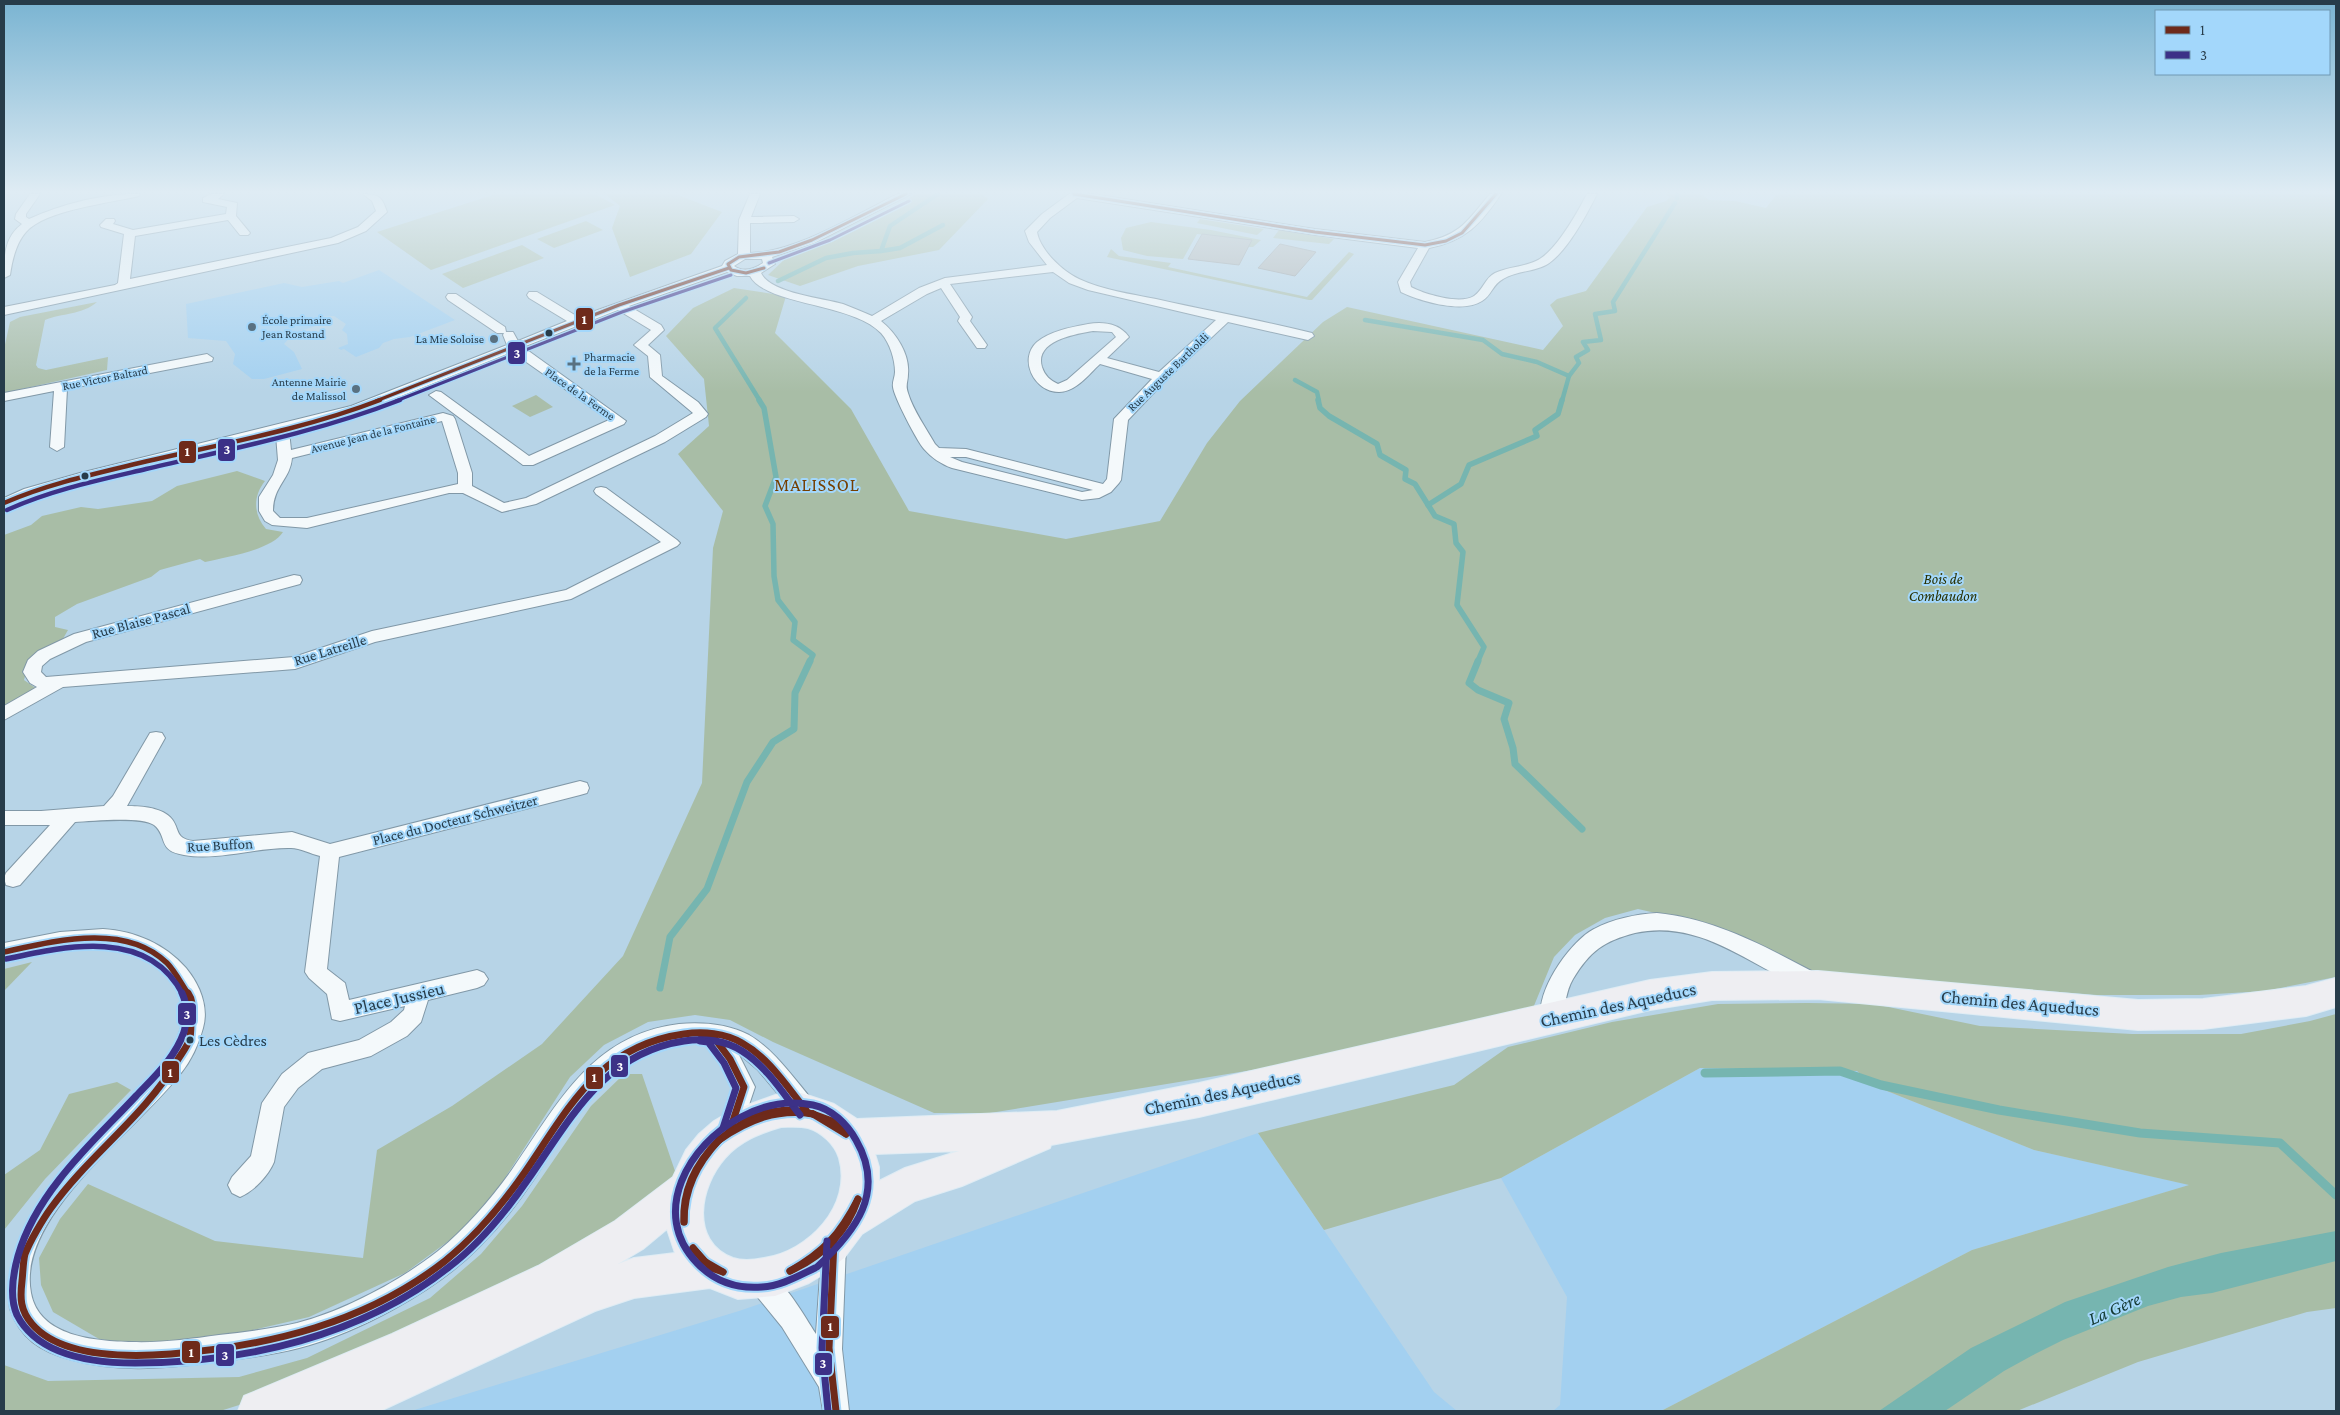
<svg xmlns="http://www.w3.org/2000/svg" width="2340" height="1415" font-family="'Crimson Pro',serif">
	<rect width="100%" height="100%" fill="#b7d4e7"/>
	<g fill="#a3d0f0">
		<polygon points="379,270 455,320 410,337 394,339 383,343 379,348 356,357 344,349 341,350 338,348 348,344 347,334 342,330 346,324 334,316 313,317 325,323 294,333 284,344 294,352 302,369 264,379 252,379 233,364 235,354 226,341 188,338 186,304 284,283 302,287 339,281 343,283"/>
		<polygon points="1700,1068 1857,1071 1872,1085 2034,1150 2190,1185 1972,1250 1661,1411 1553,1411 1560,1405 1567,1297 1501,1178"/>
		<polygon points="1258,1133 1434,1392 1457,1411 411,1411 739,1311"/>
	</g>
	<g fill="#aabeaa">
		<polygon points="496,194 595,194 615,205 431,270 377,232"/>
		<polygon points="1200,219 1264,229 1257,235 1197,223"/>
		<polygon points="586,221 603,230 554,248 537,239"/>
		<polygon points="1151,222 1211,230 1261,240 1253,247 1248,247 1251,240 1197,234 1183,259 1147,256 1123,250 1121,238 1126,228"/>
		<polygon points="1279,230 1334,239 1329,244 1273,238"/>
		<polygon points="522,245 544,258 463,288 442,274"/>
		<polygon points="1111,249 1119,256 1171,263 1168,267 1307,297 1349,252 1354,254 1312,300 1309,300 1107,257"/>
		<path d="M97,302c-15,13 -35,11 -52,18l-9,45 2,3 8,2 62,-13 -1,13 -103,23v-44l6,-27 10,-5z"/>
		<polygon points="536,395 553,407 530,417 512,406"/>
	</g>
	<g fill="#a8bda6">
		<polygon points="605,194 675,194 722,212 691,254 630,277 612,228 620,206"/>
		<polygon points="917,194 982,194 988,199 939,250 858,266 800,286 768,275 786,258"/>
		<polygon points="1665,194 1701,194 1709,200 1735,201 1766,208 1776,195 1779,194 2336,194 2336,977 2265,991 2199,995 2097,995 1800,971 1673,917 1638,909 1605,918 1575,935 1554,957 1531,1013 1319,1059 990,1113 934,1113 773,1042 730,1020 695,1015 648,1022 604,1045 570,1077 492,1198 454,1237 405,1273 309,1317 227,1336 153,1347 99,1339 53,1312 41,1285 39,1258 60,1219 88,1184 215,1241 363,1258 377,1150 452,1106 542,1044 623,956 702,783 713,548 723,511 678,454 709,426 704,379 666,336 693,308 734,288 786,296 775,333 851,409 909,511 1066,539 1160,521 1207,443 1240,401 1323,322 1347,307 1543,350 1563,326 1550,305 1557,299 1586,291 1647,207 1666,201 1670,197"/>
		<path d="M237,471l28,10c-12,15 -12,33 1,48l17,3c-11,18 -57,25 -78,30l-5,-3 -40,11 -9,7 -74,27 -22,13v10l13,3 -8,14 -33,25 -3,11 13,9 -33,19v-173l27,-10 11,-9 39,-9 17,2 54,-8 25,-15z"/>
		<polygon points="32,962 4,991 4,969"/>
		<polygon points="1808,1003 1874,1004 1980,1026 2132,1034 2241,1034 2310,1021 2336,1014 2336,1308 2307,1312 2138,1362 2017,1411 1661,1411 1972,1250 2189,1185 2034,1150 1872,1085 1857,1071 1700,1068 1501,1178 1324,1230 1258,1133 1454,1085 1508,1047 1612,1022 1718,1004"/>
		<polygon points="624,1074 642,1074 676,1174 657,1205 586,1249 274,1394 220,1411 4,1411 4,1365 48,1381 239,1377 307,1358 430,1298 481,1254 522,1206 591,1106"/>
		<polygon points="117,1082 131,1090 45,1179 4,1230 4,1175 40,1150 69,1094"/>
	</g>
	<polygon fill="#76b5b0" points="2336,1231 2336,1261 2212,1293 2181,1297 2148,1306 2063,1340 2035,1354 2004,1371 1945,1411 1879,1411 1971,1348 2065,1302 2168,1267 2221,1253"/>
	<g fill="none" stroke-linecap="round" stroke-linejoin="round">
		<g stroke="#76b5b0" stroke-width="4.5">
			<polyline points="1677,194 1677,198"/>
			<polyline points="881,251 900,248 943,225"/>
			<polyline points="778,281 826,258 853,253 881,251 890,226 938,194"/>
			<polyline points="746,298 715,328 760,401"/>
			<polyline points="1365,320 1483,340 1502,354 1537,362 1569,376"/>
			<polyline points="1295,380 1317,392 1319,401"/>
			<polyline points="1562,401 1569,376 1579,363 1576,357 1588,350 1583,342 1601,340 1595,314 1615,311 1613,302 1675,203"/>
		</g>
		<g stroke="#76b5b0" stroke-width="5.5">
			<polyline points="759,400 764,408 776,477 765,506 773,524 774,576 778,600 795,622 793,640 813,655 809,663"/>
			<polyline points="1318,400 1320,408 1329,416 1377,444 1380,455 1406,470 1405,479 1415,484 1435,516 1454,524 1456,543 1463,552 1457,605 1484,647 1477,663"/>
			<polyline points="1428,505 1461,484 1469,465 1537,436 1535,430 1558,414 1562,400"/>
		</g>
		<g stroke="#76b5b0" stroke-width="7">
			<polyline points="1478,661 1469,683 1478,690 1509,703 1504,719 1513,748 1515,764 1582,829"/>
			<polyline points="660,988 670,937 707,889 747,782 773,742 794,729 795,693 810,661"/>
		</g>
		<polyline stroke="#76b5b0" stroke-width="9" points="1705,1073 1840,1071 1881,1085 1999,1110 2140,1133 2280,1143 2336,1195"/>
	</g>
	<g fill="#b0b4b4" stroke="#9ba0a2">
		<polygon points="1202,234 1252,240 1239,265 1188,259"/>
		<polygon points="1280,244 1316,252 1295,276 1258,268"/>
	</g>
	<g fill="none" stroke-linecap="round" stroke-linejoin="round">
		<g stroke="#8198a7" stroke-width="2">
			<g id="street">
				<path d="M30,194h10l-14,20v3l3,2c33,-15 75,-26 111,-25l-1,2c-29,7 -94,14 -113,36 -10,11 -14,29 -16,43l-6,3c0,-20 0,-41 18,-54l-7,-5 1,-5z"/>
				<path d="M211,194h13l-6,5 19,4 -1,13 14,17 -2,2h-8l-12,-15 -93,16 -5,43 201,-41 27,-11 18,-16 -4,-10 -9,-7c16,0 19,3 24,18l-21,19 -28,12 -334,72v-8l111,-22 3,-2 6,-49 -23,-7 -1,-2 6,-6h8l1,2 -2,3 20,6 93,-16 1,-7 -24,-5v-4z"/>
				<path d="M750,194h10l-9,23 43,-1 5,3 -5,3 -44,1v30c45,0 107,-39 148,-59h13l-97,49 -42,14 3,7 -14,9c9,20 62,25 82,31 10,4 20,8 29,12l47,-28 26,-10 102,-13 -18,-23 -4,-11 17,-17 27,-20h24l222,35 110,13c36,-7 43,-22 65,-48h11c-20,30 -36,47 -72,54l-19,34 1,5c13,7 49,18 63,9 9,-6 11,-18 21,-23 13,-6 28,-6 41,-12 20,-9 41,-48 51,-67h10c-10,20 -31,60 -51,71 -13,7 -30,6 -43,14 -10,5 -12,17 -21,22 -20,13 -62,0 -81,-9l-3,-10 20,-34 -103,-13 -238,-37 -27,20 -13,14c3,18 25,39 42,47 23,11 52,15 77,20 53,12 104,21 156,34l2,3 -6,4 -80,-18 -62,58 -38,40 -7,60 -2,3 -8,9 -12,6 -17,2 -130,-32c-11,-4 -20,-10 -28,-19 -7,-8 -30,-52 -31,-62 -1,-5 2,-10 2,-15 0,-12 -5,-29 -14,-39 -28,-30 -116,-28 -131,-57h-13l-10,-4 -98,34 32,19 3,5 -16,15 12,10 2,21 36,26 10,12 -2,3 -41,25 -129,62 -34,8 -39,-19h-14l-142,35 -35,-3 -7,-4 -6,-10v-14l14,-22 5,-15 -2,-25 -187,44 -55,16 -30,12v-9l20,-9 56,-16 271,-67 156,-61 -4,-10 1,-2h-7l-49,-33 -2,-3 2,-3h8l49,33 1,5h7l5,9 49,-20 -38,-23 -2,-3 2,-3h8l41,25 144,-51 3,-5 13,-7 1,-34zM745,259h17l1,4c-9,6 -19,10 -29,3zM1053,272l16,11 19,7 128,30 -57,52 -52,-14 22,-21c-9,-13 -25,-16 -41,-13 -16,3 -38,7 -51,18 -19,17 -3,50 22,50 17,0 30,-18 41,-28l52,15 -38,40 -7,60 -4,5 -137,-35 -27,-1 -4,-4c-9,-16 -22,-34 -27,-51 -3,-8 0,-11 0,-19 2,-20 -12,-41 -27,-53l46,-27 14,-6 19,29 -2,4 19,27h8l2,-3 -17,-24 2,-4 -22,-33zM618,310l33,20 -17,15 14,11 2,21 43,36 -38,23 -129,62 -22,5 -32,-17v-13l-17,-54 -2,-3 -10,-3 -152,37 -2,-19 72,-19 151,-60 97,68 -80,36 -88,-64 -5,-1 -7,4 94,70h10l91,-41 2,-3 -103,-74zM1093,331l19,1 4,5 -49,43 -9,4c-8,-4 -13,-8 -16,-17 -8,-26 33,-33 51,-36zM442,421l16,52v11l-151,34h-27l-7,-7c0,-25 17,-31 19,-53zM950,457h16l127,33 -11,2 -120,-30z"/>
				<polygon points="207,354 213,358 212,361 67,389 64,447 57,451 50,447 54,391 4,401 4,393"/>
				<polygon points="601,487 606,488 677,540 680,543 677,546 571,599 375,642 295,669 63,687 4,720 4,706 37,687 30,683 23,672 28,660 38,651 74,634 294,575 300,576 302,580 300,584 86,642 50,659 42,666 41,672 46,677 294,657 372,631 566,590 661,542 596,494 594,491 596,488"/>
				<path d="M156,732l6,1 3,5 -38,68c12,0 33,1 43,11 11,11 3,21 23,24l99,-9 38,12 250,-63 7,2 2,5 -2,5 -7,2 -241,62 -12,112 18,14 4,17 128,-30 7,3 4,6 -4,6 -7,3 -49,12 -7,22 -14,14 -36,20 -49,13 -24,19 -14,19 -10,55c-6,14 -20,29 -34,35l-8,-4 -4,-8 4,-8 19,-21 11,-53 20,-29 26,-21 51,-13 32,-18 13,-12 1,-4 -65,15 -8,-2 -5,-25 -18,-16 -4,-6 15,-116c-9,-2 -20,-8 -29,-8 -34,-1 -73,13 -107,7 -27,-4 -16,-19 -30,-30 -12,-9 -63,-4 -79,-3l-55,63 -7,2 -7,-2 -2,-7 2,-5 44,-48h-46v-14h37l63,-5 9,-10 37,-63z"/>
				<path d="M1657,913c60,6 111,35 164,63l3,6 -3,6 -8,3c-60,-21 -109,-73 -178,-58 -31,8 -45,18 -62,46 -9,15 -7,32 -14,47l-8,3 -8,-3c-13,-28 26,-84 51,-97 18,-10 43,-15 63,-16z"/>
				<path d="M103,929c32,2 62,15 83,39 14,17 23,39 17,60 -4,15 -12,33 -22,45 -43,57 -165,142 -150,220 8,44 64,48 101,49 29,1 58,-3 87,-7 26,-3 52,-6 78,-12 47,-12 103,-42 141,-72 28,-23 52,-51 73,-80 46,-65 79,-136 168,-147 23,-2 49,0 70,11 26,15 46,45 65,67l3,8 -3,8 -8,3 -8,-3 -40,-48 -20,-17 17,34 -17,51 -8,3 -8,-3 -4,-8 15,-43 -11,-21 -17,-23c-90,-6 -129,71 -171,136 -16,24 -34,47 -55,68 -43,44 -121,86 -180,101 -30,8 -61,11 -92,15 -46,6 -93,9 -138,-4 -29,-8 -49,-21 -59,-50 -10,-90 106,-192 158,-253 15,-25 23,-49 4,-74 -42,-54 -111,-34 -168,-21v-18l56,-11z"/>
				<path d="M834,1233l9,3 3,9 -4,104 7,62h-26l-4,-24 -37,-60 -31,-38 -4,-9 4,-9 9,-4c22,9 43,47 56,67l6,-89 3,-9z"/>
			</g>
		</g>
		<g stroke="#dfecf4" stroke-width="2">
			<path id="primary" d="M1818,971l320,29 65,-1 103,-13 30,-8v29l-30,9 -103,13 -65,1 -320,-31 -106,1 -62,10 -451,107 -148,28 -1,3 -88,38 -47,15 -53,33 -18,24 -17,14 -18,11 -34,13 -37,3 -28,-11 -76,10 -39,13 -215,100h-142l6,-15 148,-62 146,-68 77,-45 58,-44 13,-27 13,-16 15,-13 17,-10 50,-18h20l33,11 23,15 200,-8 142,-28 451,-103 62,-8zM781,1127c9,0 18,-1 27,1 14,4 27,17 31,30 14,48 -31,94 -75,100 -10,2 -22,3 -31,0 -44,-17 -33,-72 -8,-100 15,-17 35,-25 56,-31zM959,1151l-54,17 -26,13v-14l-4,-13zM667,1229l8,24 -41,5 -16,6 25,-15z"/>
		</g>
		<use href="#street" fill="#f4f9fb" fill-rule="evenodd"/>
		<use href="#primary" fill="#eeeef2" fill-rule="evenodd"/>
		<g stroke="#a3d7fb" stroke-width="5.5">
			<g id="bus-1-far3">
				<polyline points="1074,194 1315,232 1425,245 1446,241 1462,233 1496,194"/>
				<polyline points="764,268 746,273 731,270 728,264 739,257 779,252 812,240 906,194"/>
				<polyline points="376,401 619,305 729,268"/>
			</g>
		</g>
		<g stroke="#a3d7fb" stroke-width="8">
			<path id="bus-1-far2" d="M4,503c39,-17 81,-27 123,-37 83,-20 173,-35 253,-66"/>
		</g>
		<g stroke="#a3d7fb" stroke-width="9">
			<path id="bus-1-far1" d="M4,952c50,-11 121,-30 163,11 8,8 15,22 22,32"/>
		</g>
		<g stroke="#a3d7fb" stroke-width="11">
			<g id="bus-1">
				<path d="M188,993c6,9 4,15 3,25 0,7 0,14 -1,20 -2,8 -9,16 -13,23 -33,56 -88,94 -126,147 -8,11 -21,33 -26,46 -2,8 -2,18 -3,27 -2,17 -2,29 10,43 29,34 99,33 139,30 98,-8 195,-31 274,-93 31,-25 57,-56 80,-89 44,-64 73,-126 159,-138 19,-3 41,-1 58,9 27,15 45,44 64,67"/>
				<polyline points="701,1034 712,1035 730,1059 744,1087 730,1130"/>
				<polyline points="813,1114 832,1121 846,1134"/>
				<polyline points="813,1114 846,1134"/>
				<path d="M719,1140c27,-23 59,-37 94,-26"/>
				<path d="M719,1140c29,-20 58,-32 94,-26"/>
				<path d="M684,1222c-2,-33 12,-59 35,-82"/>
				<path d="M684,1222c0,-33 13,-58 35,-82"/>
				<polyline points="834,1242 829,1348 836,1411"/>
				<polyline points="693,1248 704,1261 723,1272"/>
				<polyline points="693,1248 711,1268 723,1272"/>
				<path d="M790,1271c34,-19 50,-37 68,-72"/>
				<path d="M790,1271c33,-15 56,-37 68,-72"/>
			</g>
		</g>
		<g stroke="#a3d7fb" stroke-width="5.5">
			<g id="bus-2-far3">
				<polyline points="769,263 830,240 909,201"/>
				<polyline points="396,401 622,312 731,275"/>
			</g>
		</g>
		<g stroke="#a3d7fb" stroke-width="8">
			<path id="bus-2-far2" d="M7,510c44,-20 92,-30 139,-41 85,-20 172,-37 254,-69"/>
		</g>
		<g stroke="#a3d7fb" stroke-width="9">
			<path id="bus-2-far1" d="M6,959c59,-13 143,-32 177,36"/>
		</g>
		<g stroke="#a3d7fb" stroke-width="11">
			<g id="bus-2">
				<path d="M182,993c6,13 6,26 2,39 -9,26 -30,45 -48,64 -26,28 -54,54 -77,84 -18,23 -33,48 -41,76 -5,18 -9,41 -1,59 21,41 77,48 118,48 109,0 227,-27 314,-96 32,-24 58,-57 80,-89 42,-60 75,-125 155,-137 19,-3 41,-1 58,10 24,15 41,42 58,64"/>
				<polyline points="700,1041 708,1042 724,1063 736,1088 723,1128"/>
				<polyline points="827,1241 822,1348 828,1411"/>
				<path d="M815,1268c-17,8 -34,18 -53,19 -25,2 -48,-6 -65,-24 -48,-50 -8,-119 44,-146 22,-12 47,-17 72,-12 19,4 34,19 43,35 30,52 0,91 -39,127"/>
			</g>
		</g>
		<use href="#bus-1-far3" stroke="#6e2a1b" stroke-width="3"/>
		<use href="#bus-1-far2" stroke="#6e2a1b" stroke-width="4.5"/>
		<use href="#bus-1-far1" stroke="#6e2a1b" stroke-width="5.5"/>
		<use href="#bus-1" stroke="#6e2a1b" stroke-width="7"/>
		<use href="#bus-2-far3" stroke="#3c3187" stroke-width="3"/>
		<use href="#bus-2-far2" stroke="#3c3187" stroke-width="4.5"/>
		<use href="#bus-2-far1" stroke="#3c3187" stroke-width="5.5"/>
		<use href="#bus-2" stroke="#3c3187" stroke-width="7"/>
	</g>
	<linearGradient id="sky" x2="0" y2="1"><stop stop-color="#7ab4d2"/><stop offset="0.49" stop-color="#dfecf4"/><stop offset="1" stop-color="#dfecf4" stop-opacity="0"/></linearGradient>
	<rect width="2340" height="392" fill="url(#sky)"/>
	<g fill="#597181" stroke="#a3d7fb" stroke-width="2">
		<circle cx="252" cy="327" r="5"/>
		<circle cx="494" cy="339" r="5"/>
		<path d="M571.5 356.5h5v5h5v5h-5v5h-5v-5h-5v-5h5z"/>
		<circle cx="356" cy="389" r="5"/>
	</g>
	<g fill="#273c4a" stroke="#a3d7fb" stroke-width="2">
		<circle cx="549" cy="333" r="4.5"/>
		<circle cx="85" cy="476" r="4.5"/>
		<circle cx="190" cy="1040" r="4.5"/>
	</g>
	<g text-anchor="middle" stroke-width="4" stroke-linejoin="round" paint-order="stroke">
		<g font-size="12" fill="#273c4a" stroke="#a3d7fb" text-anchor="start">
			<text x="262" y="324">École primaire<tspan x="262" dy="14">Jean Rostand</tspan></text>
			<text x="484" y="343" text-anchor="end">La Mie Soloise</text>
			<text x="584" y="361">Pharmacie<tspan x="584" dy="14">de la Ferme</tspan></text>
			<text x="346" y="386" text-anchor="end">Antenne Mairie<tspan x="346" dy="14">de Malissol</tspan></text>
		</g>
		<g font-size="12" fill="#273c4a" stroke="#a3d7fb">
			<text transform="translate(1168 372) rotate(-44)" y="4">Rue Auguste Bartholdi</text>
			<text transform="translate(105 378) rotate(-11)" y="4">Rue Victor Baltard</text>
			<text transform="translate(580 394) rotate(35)" y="4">Place de la Ferme</text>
			<text transform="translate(373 434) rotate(-14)" y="4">Avenue Jean de la Fontaine</text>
		</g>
		<g font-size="15" font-style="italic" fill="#283001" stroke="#a3d7fb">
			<text x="1943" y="584">Bois de<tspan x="1943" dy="17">Combaudon</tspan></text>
		</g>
		<g font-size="15" fill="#273c4a" stroke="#a3d7fb">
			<text transform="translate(141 621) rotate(-15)" y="5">Rue Blaise Pascal</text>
			<text transform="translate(330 650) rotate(-17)" y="5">Rue Latreille</text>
			<text transform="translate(455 820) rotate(-14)" y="5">Place du Docteur Schweitzer</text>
			<text transform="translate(220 845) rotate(-3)" y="5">Rue Buffon</text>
		</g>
		<g font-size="16" fill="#273c4a" stroke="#a3d7fb" text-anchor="start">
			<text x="199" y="1046">Les Cèdres</text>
		</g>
		<g font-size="18" letter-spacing="1" fill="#753f01" stroke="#a3d7fb">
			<text x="817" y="491">MALISSOL</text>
		</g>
		<g font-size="18" fill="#273c4a" stroke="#a3d7fb">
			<text transform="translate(399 998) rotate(-13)" y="6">Place Jussieu</text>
			<text transform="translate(2020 1003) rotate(5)" y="6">Chemin des Aqueducs</text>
			<text transform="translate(1618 1005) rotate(-12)" y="6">Chemin des Aqueducs</text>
			<text transform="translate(1222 1093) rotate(-12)" y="6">Chemin des Aqueducs</text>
		</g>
		<g font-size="19" font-style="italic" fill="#153a33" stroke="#a3d7fb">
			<text transform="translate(2114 1308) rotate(-24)" y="7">La Gère</text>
		</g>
	</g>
	<g stroke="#a3d7fb" stroke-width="2">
		<rect x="575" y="307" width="19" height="24" rx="5" fill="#6e2a1b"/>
		<rect x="507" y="341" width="19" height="24" rx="5" fill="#3c3187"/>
		<rect x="217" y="438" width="19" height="24" rx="5" fill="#3c3187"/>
		<rect x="178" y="440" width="19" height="24" rx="5" fill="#6e2a1b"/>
		<rect x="177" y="1002" width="20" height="24" rx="5" fill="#3c3187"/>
		<rect x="610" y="1054" width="19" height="24" rx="5" fill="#3c3187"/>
		<rect x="161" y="1060" width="19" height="24" rx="5" fill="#6e2a1b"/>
		<rect x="585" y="1066" width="19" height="24" rx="5" fill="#6e2a1b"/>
		<rect x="820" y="1315" width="20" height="24" rx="5" fill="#6e2a1b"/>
		<rect x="181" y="1340" width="20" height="24" rx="5" fill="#6e2a1b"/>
		<rect x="215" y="1343" width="20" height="24" rx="5" fill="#3c3187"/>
		<rect x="814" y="1352" width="19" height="24" rx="5" fill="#3c3187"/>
	</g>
	<g font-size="14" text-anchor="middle" font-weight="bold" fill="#fff">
		<text x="584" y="324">1</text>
		<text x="517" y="358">3</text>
		<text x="227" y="454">3</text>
		<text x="187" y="456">1</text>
		<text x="187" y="1019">3</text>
		<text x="620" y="1071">3</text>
		<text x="170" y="1077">1</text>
		<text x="594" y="1082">1</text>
		<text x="830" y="1331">1</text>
		<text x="191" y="1357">1</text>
		<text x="225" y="1360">3</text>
		<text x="823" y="1368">3</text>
	</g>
	<rect width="2340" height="1415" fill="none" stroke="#273c4a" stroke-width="10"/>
	<rect x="2155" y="10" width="175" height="65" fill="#a3d7fb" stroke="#7199b4"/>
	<rect x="2165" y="26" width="25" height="8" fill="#6e2a1b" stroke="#7199b4"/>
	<text x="2200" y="35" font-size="15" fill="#273c4a">1</text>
	<rect x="2165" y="51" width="25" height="8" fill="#3c3187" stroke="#7199b4"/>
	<text x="2200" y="60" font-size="15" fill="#273c4a">3</text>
</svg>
